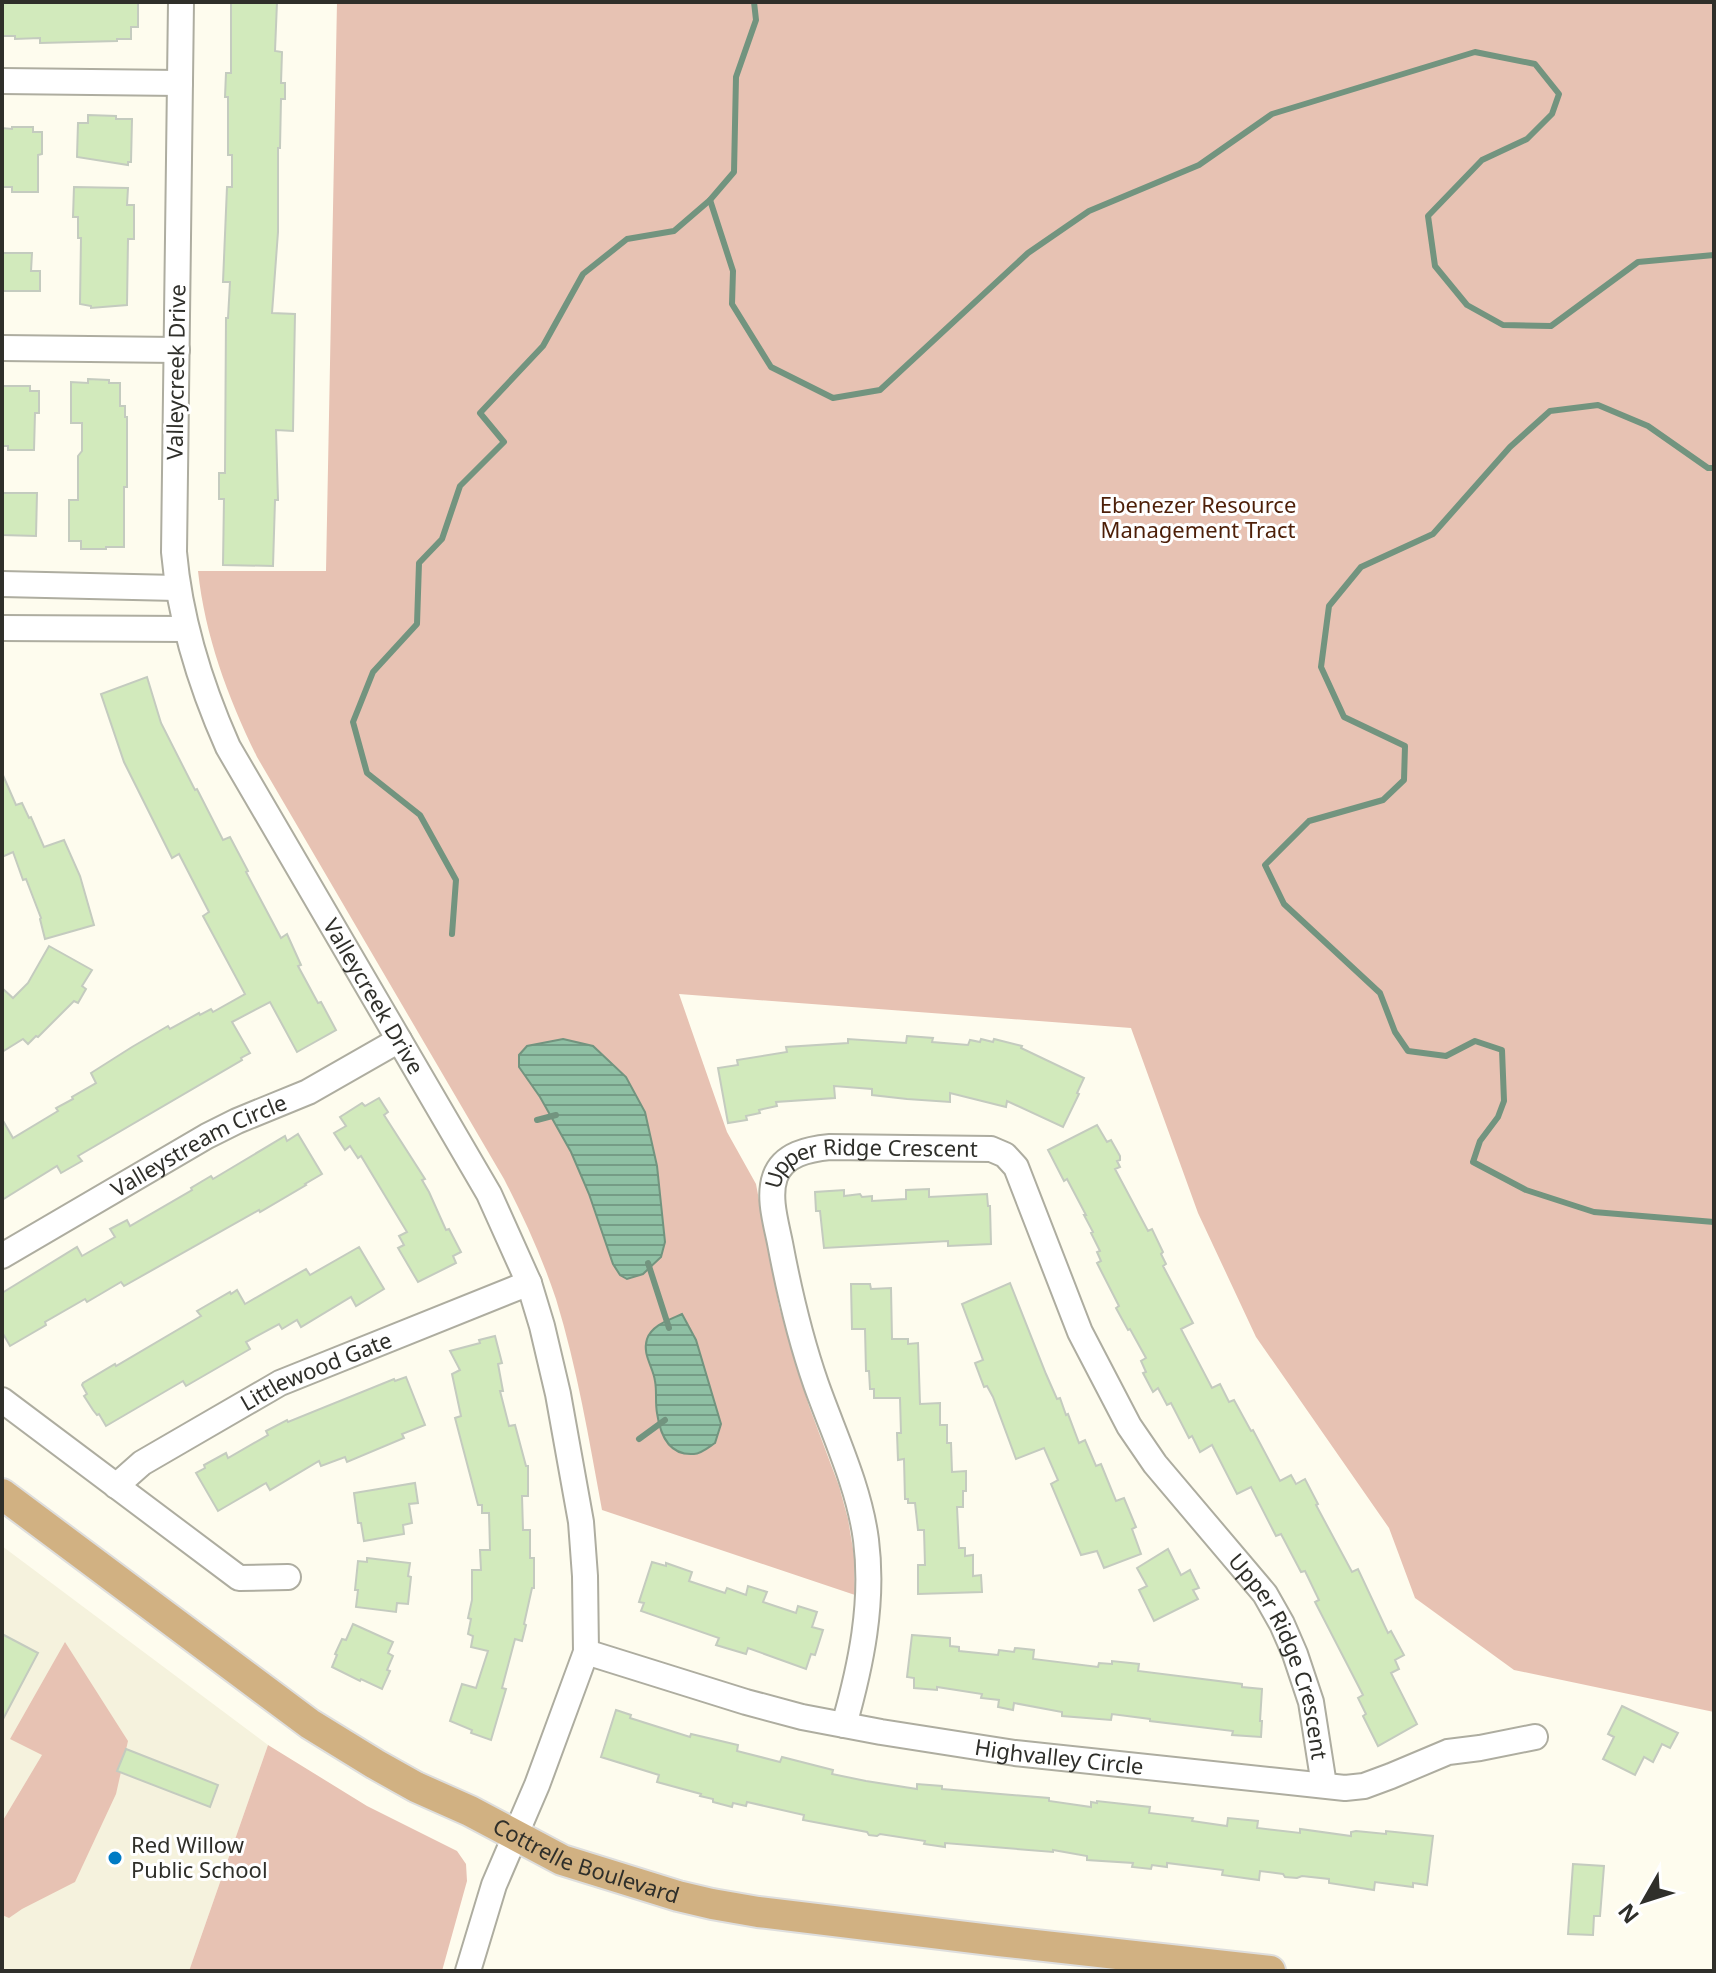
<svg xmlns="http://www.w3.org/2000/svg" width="1716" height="1973" font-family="'Noto Sans',sans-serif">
	<defs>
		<pattern id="water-rules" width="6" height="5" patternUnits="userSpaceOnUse" patternTransform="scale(2)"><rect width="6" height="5" fill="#8fc0a4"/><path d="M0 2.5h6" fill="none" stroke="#759c86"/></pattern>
	</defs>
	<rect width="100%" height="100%" fill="#fefcee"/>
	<polygon fill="#f5f2dd" points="2,1546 268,1745 189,1971 2,1971"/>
	<g fill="#e7c2b3">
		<path d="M337,2h1377v1710l-200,-42 -99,-72 -26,-70 -133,-191 -58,-124 -67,-185 -452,-34 48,138 29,52 23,122 11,38 19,62 30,80 9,33 6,36 1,40 -253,-85c-13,-71 -25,-143 -46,-211 -14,-42 -32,-81 -52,-120l-247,-422c-29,-59 -52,-121 -59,-186h128z"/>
		<polygon points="65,1642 128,1741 116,1794 75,1882 22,1909 9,1918 2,1915 2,1822 42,1755 10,1739"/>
		<polygon points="268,1745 367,1806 457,1851 466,1864 467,1881 442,1971 189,1971"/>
	</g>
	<g fill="url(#water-rules)" stroke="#72947f" stroke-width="2">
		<polygon points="563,1039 593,1046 626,1077 645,1112 657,1166 665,1242 661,1257 643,1274 627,1279 620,1275 613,1264 589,1194 571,1152 540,1097 519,1067 519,1055 527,1046"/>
		<path d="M682,1314l14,26 25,84 -6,19c-6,4 -14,11 -21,11 -26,2 -34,-20 -37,-41 -2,-11 0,-22 -2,-32 -2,-15 -13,-26 -8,-42 5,-14 22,-19 35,-25z"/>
	</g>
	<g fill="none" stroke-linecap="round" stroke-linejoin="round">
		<g stroke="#72947f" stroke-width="6">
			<polyline points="710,200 733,271 732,304 771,367 833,398 880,390 1028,253 1089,211 1199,165 1272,114 1475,52 1535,64 1559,94 1552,114 1527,139 1482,160 1428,216 1435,266 1467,305 1503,325 1551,326 1638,262 1714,255"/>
			<polyline points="1714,468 1708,468 1648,426 1598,405 1550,411 1510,447 1433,534 1361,567 1329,606 1321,667 1344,717 1405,746 1404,780 1383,800 1309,821 1265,865 1284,904 1380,993 1395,1032 1408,1051 1446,1056 1475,1041 1502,1050 1504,1101 1498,1117 1480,1141 1473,1162 1526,1190 1594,1212 1714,1222"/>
			<polyline points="452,934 456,880 420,815 367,773 353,722 373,672 417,624 419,563 442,539 460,486 504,442 480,413 543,346 583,274 627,239 674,231 710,200 734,172 736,77 756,20 754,2"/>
			<polyline points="537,1120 556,1115"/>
			<polyline points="648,1263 669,1328"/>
			<polyline points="639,1439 665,1420"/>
		</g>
	</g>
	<g fill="#d2eabc" stroke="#c4cbbf" stroke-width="2">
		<polygon points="2,2 138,3 138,27 131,27 131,39 117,39 117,41 40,43 40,38 15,39 15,36 2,36"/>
		<polygon points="231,2 277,2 275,51 282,52 281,83 285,83 285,99 281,99 280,148 278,148 278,232 272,313 295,314 294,367 293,431 276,430 278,500 275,500 273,566 223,565 224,499 219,499 219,473 225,473 226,318 228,318 230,282 223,282 227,187 232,187 232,155 228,155 228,97 225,97 226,73 231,73"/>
		<polygon points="88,115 116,116 116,119 132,119 131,162 128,162 128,165 77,157 78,123 88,123"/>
		<polygon points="12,127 33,127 33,132 42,132 42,154 38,155 38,192 12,192 12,187 2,187 2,128 12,129"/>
		<polygon points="74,187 128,188 127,205 134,205 134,239 128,239 127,305 91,308 91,306 80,304 81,238 78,238 78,217 73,217"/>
		<polygon points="2,253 32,253 31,271 40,271 40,291 2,291"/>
		<polygon points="88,379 109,380 109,383 120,383 120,406 125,406 125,417 127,417 127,487 124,487 124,547 106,547 106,549 81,549 81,541 69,541 69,500 78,500 78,456 82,451 82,423 71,423 71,382 88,383"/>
		<polygon points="2,386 30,386 30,391 39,391 39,413 35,413 34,450 8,450 8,446 2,446"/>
		<polygon points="2,493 37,493 36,536 2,535"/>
		<polygon points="147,677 161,723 195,790 197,789 223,840 230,837 248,871 246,872 281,938 287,934 301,965 298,966 318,1003 321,1002 336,1030 297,1052 270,1002 232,1022 250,1053 241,1058 242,1060 78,1156 82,1161 61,1173 57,1166 2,1200 2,1119 13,1138 58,1111 56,1108 73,1099 72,1097 96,1083 91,1073 132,1047 168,1026 170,1029 199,1013 200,1015 211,1009 213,1012 245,994 203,916 209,912 179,854 172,858 124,762 101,694"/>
		<polygon points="2,773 16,805 22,803 29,818 31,817 44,847 64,840 80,876 94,925 45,939 40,919 41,918 26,879 23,880 13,852 2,857"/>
		<polygon points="49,946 92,970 82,986 86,989 78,1003 74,1001 38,1037 36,1036 28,1044 23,1039 2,1052 2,988 13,998 28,983"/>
		<polygon points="907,1036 933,1038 932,1042 968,1045 970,1040 980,1042 981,1039 993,1042 994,1039 1022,1046 1021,1048 1084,1078 1077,1093 1079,1094 1063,1127 1007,1101 1006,1107 950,1093 950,1102 907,1099 872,1095 872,1089 834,1086 835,1098 776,1102 777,1106 759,1110 760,1113 746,1116 747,1120 728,1123 718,1068 738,1065 737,1060 787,1052 786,1047 848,1043 848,1039 906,1043"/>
		<polygon points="379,1098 388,1112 384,1115 425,1179 422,1180 429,1192 446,1230 449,1229 461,1252 453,1256 456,1263 418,1282 398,1248 404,1245 399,1236 407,1232 361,1156 358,1158 350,1146 345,1150 334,1133 346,1126 340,1117 362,1103 365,1106"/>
		<polygon points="1097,1125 1107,1142 1111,1140 1120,1156 1120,1160 1117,1161 1120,1167 1115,1169 1148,1231 1152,1229 1163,1252 1161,1254 1166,1264 1163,1266 1193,1323 1181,1329 1212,1388 1220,1384 1229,1402 1234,1400 1251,1431 1253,1430 1280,1481 1291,1475 1296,1484 1305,1479 1318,1504 1316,1505 1352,1572 1358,1569 1388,1633 1391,1631 1404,1655 1395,1660 1399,1669 1391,1673 1417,1724 1378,1746 1363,1716 1366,1714 1358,1698 1363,1695 1315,1602 1319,1600 1305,1571 1301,1572 1281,1534 1276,1536 1251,1487 1237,1494 1212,1445 1200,1452 1192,1436 1189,1438 1171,1403 1167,1405 1158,1388 1153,1392 1143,1373 1146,1372 1141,1361 1146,1358 1130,1329 1128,1330 1116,1308 1119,1306 1097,1263 1101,1261 1097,1252 1100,1251 1091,1233 1093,1232 1084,1215 1086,1215 1067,1179 1064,1181 1048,1150"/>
		<polygon points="298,1134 322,1174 305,1184 306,1185 260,1212 259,1210 124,1286 121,1282 87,1302 85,1299 45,1322 46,1325 10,1346 2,1332 2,1293 77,1247 82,1256 115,1237 110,1229 127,1220 130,1226 192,1190 191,1188 211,1176 213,1179 285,1136 287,1141"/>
		<polygon points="929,1189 929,1197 987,1194 988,1206 990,1206 991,1244 948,1246 948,1241 824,1248 820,1211 816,1211 815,1192 844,1190 844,1196 860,1194 862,1197 872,1196 872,1201 906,1199 906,1190"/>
		<polygon points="359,1247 384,1289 356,1306 351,1297 301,1327 297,1320 282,1329 279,1324 246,1342 250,1349 186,1386 183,1381 106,1426 99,1414 97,1415 93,1410 84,1396 87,1394 82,1385 83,1383 115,1364 116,1366 201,1316 197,1311 230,1292 231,1294 237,1290 245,1304 306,1269 310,1275"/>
		<polygon points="1010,1283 1046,1374 1057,1399 1060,1398 1066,1415 1068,1414 1079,1443 1085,1440 1096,1466 1101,1464 1116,1501 1124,1498 1136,1527 1132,1529 1141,1554 1104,1568 1097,1551 1081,1555 1051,1484 1058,1480 1044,1448 1016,1459 993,1397 987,1386 984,1387 975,1363 983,1360 962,1304"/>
		<polygon points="851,1284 870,1284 871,1289 891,1288 892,1339 908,1339 908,1344 918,1343 920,1404 940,1403 940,1425 947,1425 947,1443 951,1443 952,1472 966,1471 966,1491 963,1491 963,1507 957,1507 959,1548 965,1548 965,1556 973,1555 973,1576 981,1575 982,1592 918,1594 918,1565 925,1565 924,1530 918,1530 915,1503 908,1503 908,1499 905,1499 904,1459 898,1460 897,1433 901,1433 900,1398 874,1398 874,1389 870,1389 869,1371 866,1371 865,1329 852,1329"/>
		<polygon points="495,1336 502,1363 498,1364 503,1391 500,1391 509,1426 515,1425 526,1466 528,1466 528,1496 522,1496 523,1530 530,1530 530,1558 534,1558 534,1588 532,1588 524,1624 526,1625 522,1641 515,1639 502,1688 506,1689 491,1740 471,1733 472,1730 450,1721 462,1684 476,1688 488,1651 471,1647 473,1636 468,1634 471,1619 468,1618 472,1600 472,1570 481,1570 480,1550 490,1550 489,1513 482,1513 482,1505 478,1505 455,1418 461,1416 452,1374 460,1370 450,1351 480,1343 479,1340"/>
		<polygon points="406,1377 425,1425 402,1434 404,1438 347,1462 345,1457 321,1466 319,1461 270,1490 266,1483 218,1511 196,1473 205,1468 204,1465 226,1453 228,1458 268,1435 266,1431 287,1420 288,1422 394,1379 395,1381"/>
		<polygon points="415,1483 418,1503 409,1504 412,1523 403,1525 404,1534 364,1541 361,1523 358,1523 354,1493"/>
		<polygon points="1168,1549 1181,1575 1190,1570 1199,1588 1193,1590 1198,1599 1154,1621 1139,1590 1147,1586 1137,1568"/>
		<polygon points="367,1558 410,1563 408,1576 411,1577 408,1604 397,1603 396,1612 356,1607 358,1590 355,1590 358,1561 367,1562"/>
		<polygon points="652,1562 666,1566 666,1563 692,1572 689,1581 725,1593 727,1588 746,1595 748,1586 767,1592 763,1602 796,1613 798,1606 817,1612 812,1627 823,1630 815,1655 811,1654 806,1669 748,1648 746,1654 716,1645 719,1638 641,1611 644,1603 639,1602"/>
		<polygon points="353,1624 393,1642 388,1653 393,1656 387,1670 390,1671 382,1689 361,1679 360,1681 332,1667 337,1655 335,1654 342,1639 346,1640"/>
		<polygon points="2,1634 38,1653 2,1721"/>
		<polygon points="912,1635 950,1638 950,1646 959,1647 959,1651 998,1655 999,1650 1014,1652 1015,1648 1034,1650 1033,1659 1098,1667 1099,1663 1112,1664 1112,1661 1139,1664 1138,1671 1242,1684 1242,1687 1262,1689 1260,1721 1262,1721 1261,1737 1232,1735 1233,1731 1150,1721 1150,1719 1112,1714 1111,1720 1062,1716 1062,1712 1014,1703 1013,1710 998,1707 999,1700 981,1698 982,1694 937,1687 937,1690 914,1688 914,1678 907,1677"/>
		<polygon points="1622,1706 1678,1733 1670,1748 1662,1744 1653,1762 1644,1757 1635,1775 1603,1759 1614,1737 1608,1734"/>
		<polygon points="616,1710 631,1715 630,1718 690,1737 691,1734 738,1745 737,1751 780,1762 782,1757 833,1770 832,1774 866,1781 917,1789 917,1784 942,1786 942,1789 1049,1798 1049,1801 1091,1807 1091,1802 1097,1803 1097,1801 1150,1807 1149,1813 1193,1818 1192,1821 1227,1826 1228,1818 1258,1821 1257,1828 1300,1833 1300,1829 1351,1836 1351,1832 1356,1831 1386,1834 1386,1831 1433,1836 1427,1885 1413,1883 1413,1887 1375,1882 1374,1890 1329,1883 1329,1879 1302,1876 1297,1878 1285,1877 1283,1874 1260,1871 1259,1880 1222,1875 1223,1870 1167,1863 1167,1867 1152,1865 1151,1869 1132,1867 1133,1863 1087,1860 1087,1856 1053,1850 1053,1852 945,1843 945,1847 924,1844 925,1841 880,1834 877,1836 869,1835 867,1832 803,1820 804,1815 747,1802 746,1806 733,1803 732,1807 713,1802 713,1799 700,1796 701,1794 657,1782 659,1775 601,1757"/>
		<polygon points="126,1749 218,1785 210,1807 117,1771"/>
		<polygon points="1573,1864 1604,1866 1600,1916 1594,1916 1593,1935 1568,1934"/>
	</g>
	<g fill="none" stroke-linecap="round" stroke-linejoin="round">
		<g stroke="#aeada0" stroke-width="28">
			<g id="minor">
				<path id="s1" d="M181,2l-7,550c6,68 26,132 54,195l261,447 40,89 13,43 16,68 23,128 4,54 1,76 -49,133 -43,100 -26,86"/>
				<polyline points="2,81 180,83"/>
				<polyline points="2,348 177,350"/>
				<polyline points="2,584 177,588"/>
				<polyline points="2,628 186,629"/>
				<path id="s2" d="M2,1256l205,-120 30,-15 71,-29 91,-52"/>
				<polyline points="2,1400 239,1578 288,1577"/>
				<path id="s3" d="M116,1486l26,-23 138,-80 249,-100"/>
				<path id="s4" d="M586,1652l160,50 56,15 79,15 134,21 330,35 19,-2 27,-10 57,-24 32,-4 55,-11"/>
				<path id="s5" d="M844,1725c17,-60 30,-122 22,-185 -7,-54 -32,-105 -50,-156 -16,-46 -27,-93 -36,-141 -4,-20 -12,-46 -5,-66 8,-23 34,-28 55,-30l161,2 14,6 11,12 64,165 49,94 26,38 110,130 17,30 13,30 16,48 13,83"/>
			</g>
		</g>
		<g stroke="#dededd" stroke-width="34">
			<g id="major">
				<path id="s6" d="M2,1494l308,230 65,40 41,23 54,24 92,49 116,36 34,8 46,8 241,29 271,30"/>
			</g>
		</g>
		<use href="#minor" stroke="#fff" stroke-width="24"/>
		<use href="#major" stroke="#d1b182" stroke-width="30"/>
	</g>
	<circle fill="#007bc4" stroke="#fff" stroke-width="3" cx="115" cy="1858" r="8"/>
	<g text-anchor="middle" stroke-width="6" stroke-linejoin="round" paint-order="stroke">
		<g font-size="22" fill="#2f2f2a" stroke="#fff">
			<text transform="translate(176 372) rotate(-89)" y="8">Valleycreek Drive</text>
			<text dy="8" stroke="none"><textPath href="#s1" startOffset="1042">Valleycreek Drive</textPath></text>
			<text dy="8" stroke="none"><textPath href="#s2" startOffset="226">Valleystream Circle</textPath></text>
			<text dy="8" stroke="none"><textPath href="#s5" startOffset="666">Upper Ridge Crescent</textPath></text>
			<text dy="8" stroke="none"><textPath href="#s3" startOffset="232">Littlewood Gate</textPath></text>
			<text dy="8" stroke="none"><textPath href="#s5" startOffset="1386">Upper Ridge Crescent</textPath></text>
			<text dy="8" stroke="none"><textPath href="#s4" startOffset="486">Highvalley Circle</textPath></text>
			<text dy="8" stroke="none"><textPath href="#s6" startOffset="694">Cottrelle Boulevard</textPath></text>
		</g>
		<g font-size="22" fill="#4d1f08" stroke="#fff">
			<text x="1198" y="513">Ebenezer Resource<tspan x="1198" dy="25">Management Tract</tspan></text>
		</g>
		<g font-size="22" fill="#2f2f2a" stroke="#fff" text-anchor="start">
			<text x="131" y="1853">Red Willow<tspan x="131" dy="25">Public School</tspan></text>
		</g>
	</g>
	<rect width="1716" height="1973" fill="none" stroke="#2f2f2a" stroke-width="8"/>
	<g transform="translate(1644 1901) rotate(231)" stroke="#ffffff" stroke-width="6" paint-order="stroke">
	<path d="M0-6L14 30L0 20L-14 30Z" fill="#2f2f2a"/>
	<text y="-12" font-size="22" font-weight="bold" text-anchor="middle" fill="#2f2f2a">N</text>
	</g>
</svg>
